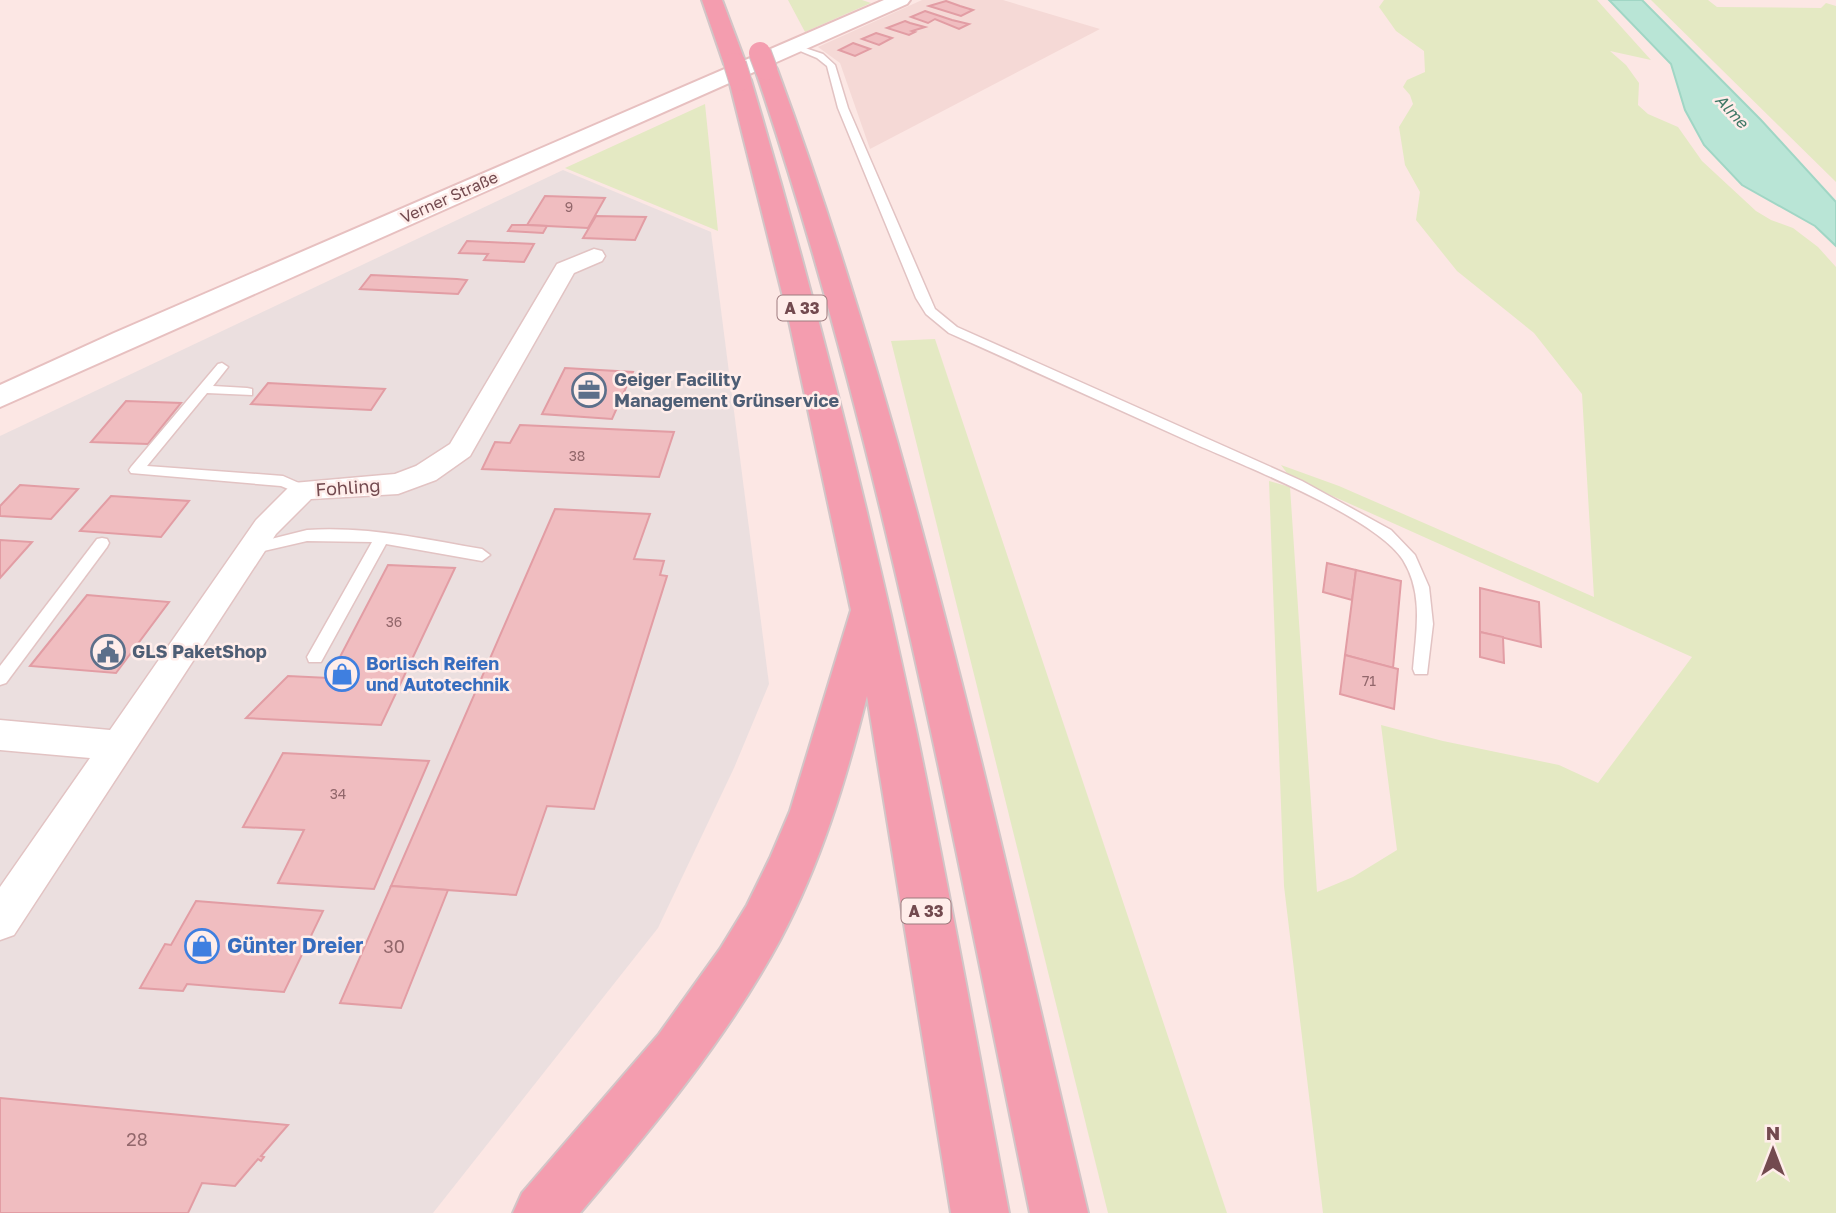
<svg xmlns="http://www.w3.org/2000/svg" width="1836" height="1213" font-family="'Golos Text',sans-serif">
	<rect width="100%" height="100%" fill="#fce7e4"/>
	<polygon fill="#f5d9d6" points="922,0 1003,0 1100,29 870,149 840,63 818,47"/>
	<polygon fill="#ebdfdf" points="563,170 711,232 769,684 734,768 658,928 433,1213 0,1213 0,436"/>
	<g fill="#e4e9c3">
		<polygon points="788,0 862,0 871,3 805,32"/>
		<polygon points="1384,0 1597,0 1651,60 1610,51 1626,65 1639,83 1638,105 1648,114 1678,127 1702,161 1756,211 1771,220 1793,228 1818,247 1836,267 1836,1213 1323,1213 1284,886 1269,481 1290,487 1317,892 1353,877 1397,850 1381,725 1443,741 1559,765 1598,783 1692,657 1290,477 1281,465 1339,486 1594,597 1582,394 1534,333 1457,271 1416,220 1420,192 1405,165 1399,127 1413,104 1410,95 1403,87 1407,80 1425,72 1424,51 1396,31 1379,7"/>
		<polygon points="1651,0 1708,0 1717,7 1821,8 1826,3 1836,6 1836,182"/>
		<polygon points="705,104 718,231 565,168"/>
		<polygon points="935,339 1227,1213 1108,1213 891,341"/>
	</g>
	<polygon fill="#b9e5d6" stroke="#a0d6c5" stroke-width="2" points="1609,0 1642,0 1761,120 1836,202 1836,246 1815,226 1742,185 1704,145 1685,110 1671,64"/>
	<g fill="#f0bdc0" stroke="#e29da4" stroke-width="2">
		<polygon points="946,1 960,6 973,10 961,16 929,6"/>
		<polygon points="925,11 952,20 969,24 959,29 935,19 928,23 911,17"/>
		<polygon points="905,21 910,23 925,27 912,31 915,32 909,35 887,28"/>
		<polygon points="876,33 892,38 879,45 862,39"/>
		<polygon points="853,43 870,49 855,56 839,50"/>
		<polygon points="545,196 605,198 588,228 527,225"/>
		<polygon points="596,216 646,217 635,240 583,238"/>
		<polygon points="512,225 527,225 547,226 543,233 508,231"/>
		<polygon points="467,241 534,244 524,262 484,260 488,254 459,253"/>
		<polygon points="371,275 457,279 467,280 458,294 360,289"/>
		<polygon points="565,368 633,372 612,419 542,414"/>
		<polygon points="268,383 305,385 385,389 371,410 251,404"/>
		<polygon points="126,401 181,403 148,444 91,442"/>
		<polygon points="520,425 674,432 659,477 482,469 495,442 510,443"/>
		<polygon points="20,485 78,489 51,519 0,516 0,506"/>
		<polygon points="111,496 189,501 161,537 80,531"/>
		<polygon points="555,509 650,514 634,559 664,561 660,575 667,576 594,809 547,806 516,895 391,886"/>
		<polygon points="0,540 32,542 0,578"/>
		<polygon points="1327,563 1356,570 1352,600 1323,592"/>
		<polygon points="388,565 455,568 381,725 246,718 288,676 329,678"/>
		<polygon points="1356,570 1401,581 1393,668 1345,655"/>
		<polygon points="1480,588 1539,602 1541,647 1480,632"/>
		<polygon points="87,595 169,602 116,673 30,666"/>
		<polygon points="1480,632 1503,637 1504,663 1480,657"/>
		<polygon points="1345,655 1398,669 1394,709 1340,694"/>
		<polygon points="283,753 429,761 374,889 278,883 304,830 243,827"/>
		<polygon points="391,886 448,890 401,1008 340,1003"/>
		<polygon points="196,901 323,911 284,992 187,984 183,991 140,988 165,944 171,945"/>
		<polygon points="0,1098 288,1125 261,1156 264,1157 261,1161 258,1159 235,1186 202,1183 188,1213 0,1213"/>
	</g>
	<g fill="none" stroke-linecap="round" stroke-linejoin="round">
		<g stroke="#e2c3c3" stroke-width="3">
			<g id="service">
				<path d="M793,44l30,10 12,11 13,43 87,201 22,18 345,154 89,49 24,25 14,32 4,37 -6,50h-12l-2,-5c3,-37 11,-75 -10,-109 -28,-44 -166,-97 -217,-120 -79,-36 -158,-72 -237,-107l-23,-19 -10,-16 -78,-190 -11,-42 -10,-8 -24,-10z"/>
				<polygon points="222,363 228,367 213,386 247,388 252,389 252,395 207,393 147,466 283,476 308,487 310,490 308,493 303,495 281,486 131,473 129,470 131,467 218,364"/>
				<path d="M307,530c59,-4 117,9 175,19l8,6 -8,6 -96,-17 -65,118h-12l-2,-5 65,-115 -65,-1 -56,13 -8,-5 8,-5z"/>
				<polygon points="102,538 107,539 109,543 107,547 6,683 0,685 0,666 97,539"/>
			</g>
		</g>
		<g stroke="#e2c3c3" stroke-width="3">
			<polygon id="minor" points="594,249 602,251 605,256 602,261 574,273 470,456 436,480 398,494 311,499 276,534 14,935 0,940 0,887 90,758 0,750 0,720 110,730 256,520 293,483 395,474 416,466 450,444 557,264"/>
		</g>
		<g stroke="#e7c0c0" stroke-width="4">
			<polygon id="secondary" points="884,0 910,0 907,4 0,407 0,385 114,333"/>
		</g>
		<g stroke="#d2c5c7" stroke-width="4">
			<g id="motorway">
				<polygon points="702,0 722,0 746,64 743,69 727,69 724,64"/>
				<path d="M766,63l8,1 3,5c137,371 220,760 311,1144h-58c-79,-384 -149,-772 -275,-1144l3,-5z"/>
				<path d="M740,73l8,2 3,5c63,213 118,428 164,645 34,162 63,325 94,488h-58l-84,-517c-21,84 -46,167 -87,244 -54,100 -127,187 -200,273h-67l9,-20 137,-159 61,-85 27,-44 23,-47 20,-47 61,-201 -62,-289 -60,-241 3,-5z"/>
			</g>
		</g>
		<use href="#service" fill="#fff" fill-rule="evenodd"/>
		<use href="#minor" fill="#fff" fill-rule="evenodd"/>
		<use href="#secondary" fill="#fff" fill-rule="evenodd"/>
		<use href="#motorway" fill="#f49daf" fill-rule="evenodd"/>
		<g stroke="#d2c5c7" stroke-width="24" stroke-linecap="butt">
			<g id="motorway-bridge">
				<polyline points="760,53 766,69"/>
				<polyline points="735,64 740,80"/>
			</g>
		</g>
		<use href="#motorway-bridge" stroke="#f49daf" stroke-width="22"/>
	</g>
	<defs>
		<g id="office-ring" transform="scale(1.75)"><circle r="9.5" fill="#ffedea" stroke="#5c6f8a" stroke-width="1.5"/><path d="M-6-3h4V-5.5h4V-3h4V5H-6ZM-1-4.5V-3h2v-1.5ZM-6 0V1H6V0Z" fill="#5c6f8a"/></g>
		<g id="civic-ring" transform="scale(1.75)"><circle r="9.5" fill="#ffedea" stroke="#5c6f8a" stroke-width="1.5"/><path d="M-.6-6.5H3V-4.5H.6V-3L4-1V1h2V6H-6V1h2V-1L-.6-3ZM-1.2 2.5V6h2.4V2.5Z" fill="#5c6f8a"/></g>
		<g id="shop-ring" transform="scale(1.75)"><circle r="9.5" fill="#ffedea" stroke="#3f7fe0" stroke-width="1.5"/><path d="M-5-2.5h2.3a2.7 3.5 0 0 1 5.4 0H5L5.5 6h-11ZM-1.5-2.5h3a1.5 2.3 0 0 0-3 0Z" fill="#3f7fe0"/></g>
	</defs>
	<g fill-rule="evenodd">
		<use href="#office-ring" x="589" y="390"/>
		<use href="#civic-ring" x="108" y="652"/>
		<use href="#shop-ring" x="342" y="674"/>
		<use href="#shop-ring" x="202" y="946"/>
	</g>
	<g text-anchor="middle" stroke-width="5" stroke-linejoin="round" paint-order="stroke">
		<g font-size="14" fill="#92676b">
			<text x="569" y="212">9</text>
			<text x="577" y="461">38</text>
			<text x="394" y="627">36</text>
			<text x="1369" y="686">71</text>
			<text x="338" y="799">34</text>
		</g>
		<g font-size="16" font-style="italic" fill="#3f7866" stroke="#ffedea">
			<text transform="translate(1732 111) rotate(47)" y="6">Alme</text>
		</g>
		<g font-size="16" fill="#734a4f" stroke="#ffedea">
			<text transform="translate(449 197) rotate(-24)" y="6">Verner Straße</text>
		</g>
		<g fill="#ffedea" stroke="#9d7b7e" stroke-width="2">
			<rect x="777.5" y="295.5" width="49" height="25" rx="5"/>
			<rect x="901.5" y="898.5" width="49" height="25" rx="5"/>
		</g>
		<g font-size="16" font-weight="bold" fill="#734a4f">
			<text x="802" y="314">A 33</text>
			<text x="926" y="917">A 33</text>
		</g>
		<g font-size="18" font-weight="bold" fill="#4e5e75" stroke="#ffedea" text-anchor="start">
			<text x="614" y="386">Geiger Facility<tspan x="614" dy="21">Management Grünservice</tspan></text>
			<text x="132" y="658">GLS PaketShop</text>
		</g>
		<g font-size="18" fill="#734a4f" stroke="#ffedea">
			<text transform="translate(348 488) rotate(-4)" y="6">Fohling</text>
		</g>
		<g font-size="18" font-weight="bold" fill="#366cbe" stroke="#ffedea" text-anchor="start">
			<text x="366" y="670">Borlisch Reifen<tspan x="366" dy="21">und Autotechnik</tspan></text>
		</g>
		<g font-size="18" fill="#92676b">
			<text x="394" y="953">30</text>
			<text x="137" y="1146">28</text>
		</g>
		<g font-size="21" font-weight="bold" fill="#366cbe" stroke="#ffedea" text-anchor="start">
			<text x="227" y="953">Günter Dreier</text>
		</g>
	</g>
	<g transform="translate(1773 1150)" stroke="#ffedea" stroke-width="5" paint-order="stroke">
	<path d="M0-5L12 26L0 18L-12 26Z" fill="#734a4f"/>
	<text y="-10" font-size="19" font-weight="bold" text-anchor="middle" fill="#734a4f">N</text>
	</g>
</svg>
